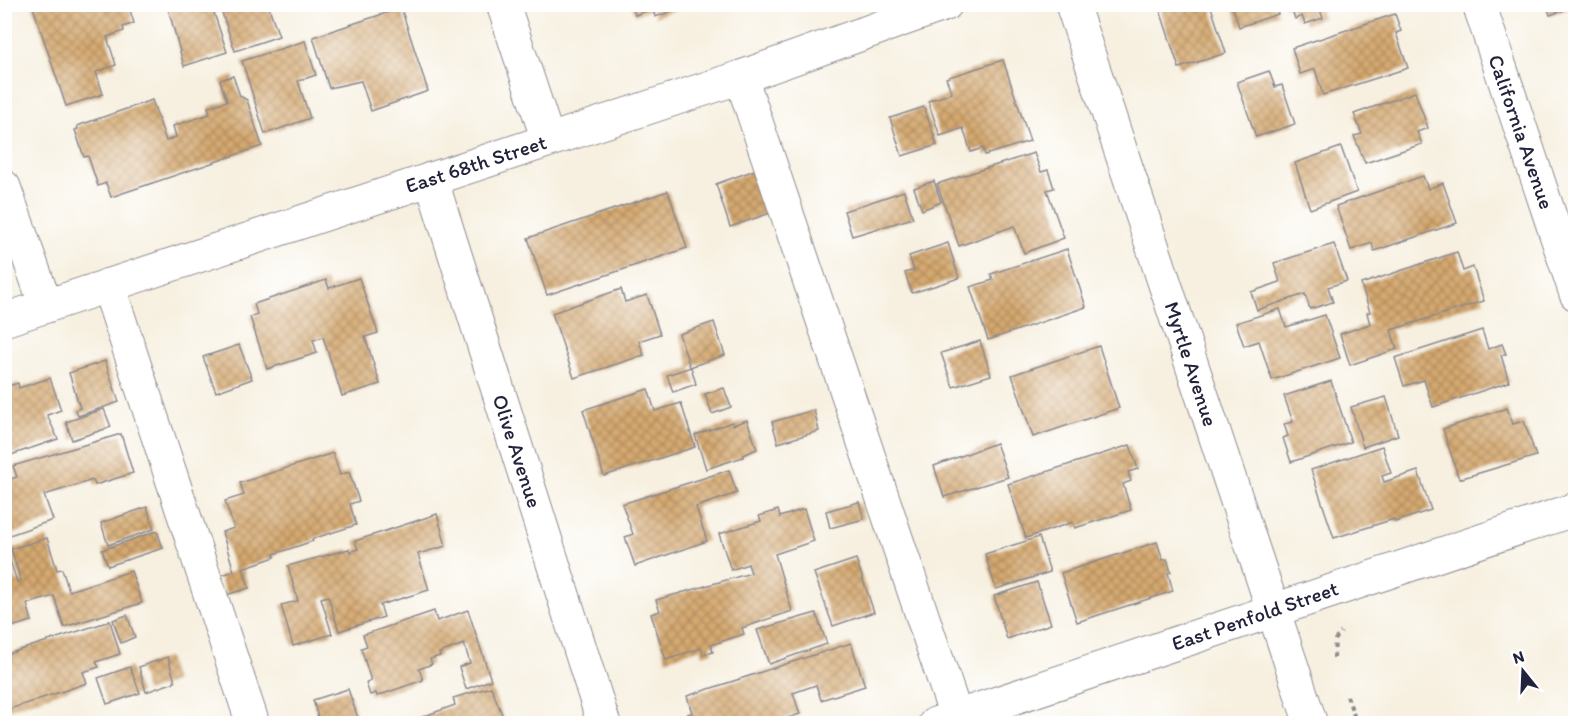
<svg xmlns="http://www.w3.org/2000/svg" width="1580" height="728" font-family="Itim,sans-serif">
	<defs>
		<pattern id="building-cross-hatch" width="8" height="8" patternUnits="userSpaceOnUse" patternTransform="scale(1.5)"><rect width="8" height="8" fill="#d5a970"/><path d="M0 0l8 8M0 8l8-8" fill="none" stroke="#ac895d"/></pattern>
	</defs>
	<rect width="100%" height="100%" fill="#fff"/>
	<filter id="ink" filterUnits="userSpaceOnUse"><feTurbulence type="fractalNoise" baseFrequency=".0167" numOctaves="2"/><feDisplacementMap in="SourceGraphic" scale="12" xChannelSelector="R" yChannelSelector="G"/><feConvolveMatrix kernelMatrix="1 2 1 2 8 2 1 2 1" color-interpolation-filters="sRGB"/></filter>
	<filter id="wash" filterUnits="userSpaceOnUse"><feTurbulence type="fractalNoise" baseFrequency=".008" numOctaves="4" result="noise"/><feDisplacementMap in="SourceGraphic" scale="24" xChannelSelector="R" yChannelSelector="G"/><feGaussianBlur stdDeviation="1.35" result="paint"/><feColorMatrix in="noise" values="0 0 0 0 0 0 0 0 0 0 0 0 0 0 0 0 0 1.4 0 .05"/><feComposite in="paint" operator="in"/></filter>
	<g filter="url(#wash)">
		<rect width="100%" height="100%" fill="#f7f0e0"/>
		<g id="blocks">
			<g fill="url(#building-cross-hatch)">
				<polygon points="32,4 128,4 134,23 123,27 124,31 107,37 116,65 96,72 103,94 66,106"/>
				<polygon points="180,4 205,4 207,12 213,10 227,52 184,66 168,8"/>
				<polygon points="631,4 690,4 690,5 655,17 653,9 635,15"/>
				<polygon points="1165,4 1210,4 1226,53 1179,68 1159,7"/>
				<polygon points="1232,4 1275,4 1278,14 1239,27"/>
				<polygon points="1283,4 1337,4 1337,5 1320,10 1323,18 1305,24 1302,16 1295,19 1290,5 1284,7"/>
				<polygon points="1546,4 1576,4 1576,6 1550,15"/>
				<polygon points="229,5 268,5 279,36 235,51 220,7"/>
				<polygon points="401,8 428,91 371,111 361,81 329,88 313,37"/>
				<polygon points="1395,14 1401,31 1396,33 1408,68 1323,95 1315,69 1300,74 1292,48"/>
				<polygon points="305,41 316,75 298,81 310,118 265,134 242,61"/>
				<polygon points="1003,60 1030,141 985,155 983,148 971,152 963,128 940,136 928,101 952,93 946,78"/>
				<polygon points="1269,71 1275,87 1282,85 1295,124 1256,137 1237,82"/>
				<polygon points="233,76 240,96 247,100 262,146 111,197 106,183 98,186 88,156 84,157 75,130 78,129 77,126 152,100 166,141 176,137 173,126 210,114 208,107 227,101 220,80"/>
				<polygon points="1415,92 1428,128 1417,132 1422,144 1365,163 1354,136 1362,134 1354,114"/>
				<polygon points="924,107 937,145 902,156 890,118"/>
				<polygon points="1341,147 1357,192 1310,209 1295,163"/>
				<polygon points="1034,153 1041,172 1048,170 1054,188 1047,190 1064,238 1024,253 1014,226 959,246 937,184"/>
				<polygon points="755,170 770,213 730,227 716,184"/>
				<polygon points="1423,176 1428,189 1443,183 1457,223 1374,251 1372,243 1351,250 1336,206"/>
				<polygon points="934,181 941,202 922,210 914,188"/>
				<polygon points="668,191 687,248 547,295 528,238"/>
				<polygon points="904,191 913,218 852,236 844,211"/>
				<polygon points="948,243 959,278 912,293 905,273 914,270 909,256"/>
				<polygon points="1334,244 1347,281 1328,287 1333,302 1310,309 1305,294 1257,310 1251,292 1280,282 1274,263"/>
				<polygon points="1067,249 1086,307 988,340 970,287 993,280 991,274"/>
				<polygon points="1457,252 1463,271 1473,267 1484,301 1391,330 1397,349 1350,365 1340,334 1370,324 1367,313 1370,312 1361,284"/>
				<polygon points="359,278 378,333 365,337 380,384 342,396 323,337 313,340 317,353 267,369 250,317 257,314 254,304 326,280 329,288"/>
				<polygon points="621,289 625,302 647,295 660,334 639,341 644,355 574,378 552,313"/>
				<polygon points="1280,309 1286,327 1325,315 1340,358 1272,380 1259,341 1244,346 1236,323"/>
				<polygon points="714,322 725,355 690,367 679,334"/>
				<polygon points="1482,330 1488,349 1502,344 1506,354 1501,355 1509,382 1433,407 1424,380 1404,386 1395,358"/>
				<polygon points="980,341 991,375 953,387 941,353"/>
				<polygon points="239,345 252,379 216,392 203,357"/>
				<polygon points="1099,346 1119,408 1033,437 1012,375"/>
				<polygon points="105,361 119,402 78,416 76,410 80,408 69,373"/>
				<polygon points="691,367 696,384 673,392 667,375"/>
				<polygon points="50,378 61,410 47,415 58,439 8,456 4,450 5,387 18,383 19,388"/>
				<polygon points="1331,381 1351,442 1291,462 1283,438 1288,436 1284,424 1293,422 1284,396"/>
				<polygon points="724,388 731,407 712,414 705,394"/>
				<polygon points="648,389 655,411 681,403 695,447 604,476 583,410"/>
				<polygon points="1386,397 1398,435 1363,447 1351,407"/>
				<polygon points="1507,408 1513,424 1524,421 1536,456 1459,479 1443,429"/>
				<polygon points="104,409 111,427 72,440 66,422"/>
				<polygon points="814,410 819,431 778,443 772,422"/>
				<polygon points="747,420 757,449 743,455 743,457 706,469 695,435 732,422 733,425"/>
				<polygon points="121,434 133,473 95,485 93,480 44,495 53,520 4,537 4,481 17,477 13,466"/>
				<polygon points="996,443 1008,477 944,497 934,466"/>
				<polygon points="1130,445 1138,469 1128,472 1131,481 1123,484 1131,510 1075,528 1073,522 1026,538 1008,484"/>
				<polygon points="1382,446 1391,473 1382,476 1384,482 1418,471 1431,510 1395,522 1394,519 1334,538 1311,470"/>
				<polygon points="333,453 340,475 349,472 359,501 350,504 356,525 312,539 313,541 274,554 275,557 243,568 249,588 226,595 219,576 234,571 222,532 234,528 225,501 244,495 240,483"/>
				<polygon points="729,470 737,493 696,507 707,541 635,566 625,537 633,534 622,504"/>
				<polygon points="859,502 864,519 830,528 826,511"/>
				<polygon points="147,507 154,529 108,545 101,523"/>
				<polygon points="804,509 814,541 775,554 792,611 742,628 744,634 711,645 713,652 703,655 701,648 666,660 651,614 660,611 656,600 751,573 748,564 731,570 719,534 761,521 759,516 778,510 780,517"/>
				<polygon points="437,514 446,546 418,554 429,590 380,605 384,617 339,631 328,596 321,598 332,634 293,646 281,605 298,601 288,566 349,549 350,552 358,549 355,541"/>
				<polygon points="157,531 163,548 108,566 102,550"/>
				<polygon points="1039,537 1050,572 996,589 985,554"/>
				<polygon points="47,538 57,570 62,569 69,591 131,571 142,603 64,627 54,596 27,604 32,621 4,629 4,558 9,557 17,582 21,581 11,549"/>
				<polygon points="1157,542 1163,560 1167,559 1171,572 1168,573 1173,591 1077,622 1061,573"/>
				<polygon points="856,559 874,612 833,626 814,573"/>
				<polygon points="1037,582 1051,624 1007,639 994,596"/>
				<polygon points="468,610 491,680 466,689 459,667 470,663 464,644 439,653 440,656 430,659 432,664 419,669 423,680 377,696 376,693 370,695 366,683 371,681 361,648 367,646 363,635 434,611 437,621"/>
				<polygon points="816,613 827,644 769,664 757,630"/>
				<polygon points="127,615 135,637 121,643 113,620"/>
				<polygon points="110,621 120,654 96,662 99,667 83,672 87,683 4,711 4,655"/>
				<polygon points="851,643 865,686 821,700 816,685 793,693 800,714 770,724 690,724 687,714 692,713 687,696"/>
				<polygon points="168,657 175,682 146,692 139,667"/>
				<polygon points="130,667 140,693 107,704 98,678"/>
				<polygon points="491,687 506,724 403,724 455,705 453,698"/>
				<polygon points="348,689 360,724 320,724 313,700"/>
			</g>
		</g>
	</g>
	<g filter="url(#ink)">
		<use href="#blocks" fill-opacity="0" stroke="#8c898e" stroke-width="1.5"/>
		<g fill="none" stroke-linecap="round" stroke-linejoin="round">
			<g stroke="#8c898e" stroke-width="35">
				<g id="minor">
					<polyline points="503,4 548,140"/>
					<polyline points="1072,4 1311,724"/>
					<polyline points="1479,4 1576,294"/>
					<polyline points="741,77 956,716"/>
					<polyline points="431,179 604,724"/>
					<polyline points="4,187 46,306"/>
					<polyline points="108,285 253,724"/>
					<polyline points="4,320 741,77 946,4"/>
					<polyline points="935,724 1576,509"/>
				</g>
			</g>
			<g stroke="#8c898e" stroke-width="4" stroke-dasharray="4.5 4.5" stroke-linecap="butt">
				<polyline points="1334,658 1335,640 1341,632"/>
				<polyline points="1347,696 1357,724"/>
			</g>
			<use href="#minor" stroke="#fff" stroke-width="33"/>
		</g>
	</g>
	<g text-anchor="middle" stroke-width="4.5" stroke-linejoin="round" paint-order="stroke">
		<g font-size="21" fill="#22223b" stroke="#fff">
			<text transform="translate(1521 132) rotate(71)" y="7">California Avenue</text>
			<text transform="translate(476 164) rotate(-18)" y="7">East 68th Street</text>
			<text transform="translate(1191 364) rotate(72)" y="7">Myrtle Avenue</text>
			<text transform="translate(517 451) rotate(72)" y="7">Olive Avenue</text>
			<text transform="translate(1255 616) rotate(-19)" y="7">East Penfold Street</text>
		</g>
	</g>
	<rect width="1580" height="728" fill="none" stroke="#fff" stroke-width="24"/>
	<g transform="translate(1523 671) rotate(342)" stroke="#ffffff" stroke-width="4.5" paint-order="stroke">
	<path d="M0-4.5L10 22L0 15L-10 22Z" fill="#22223b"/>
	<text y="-9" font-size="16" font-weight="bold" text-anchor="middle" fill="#22223b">N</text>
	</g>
</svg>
